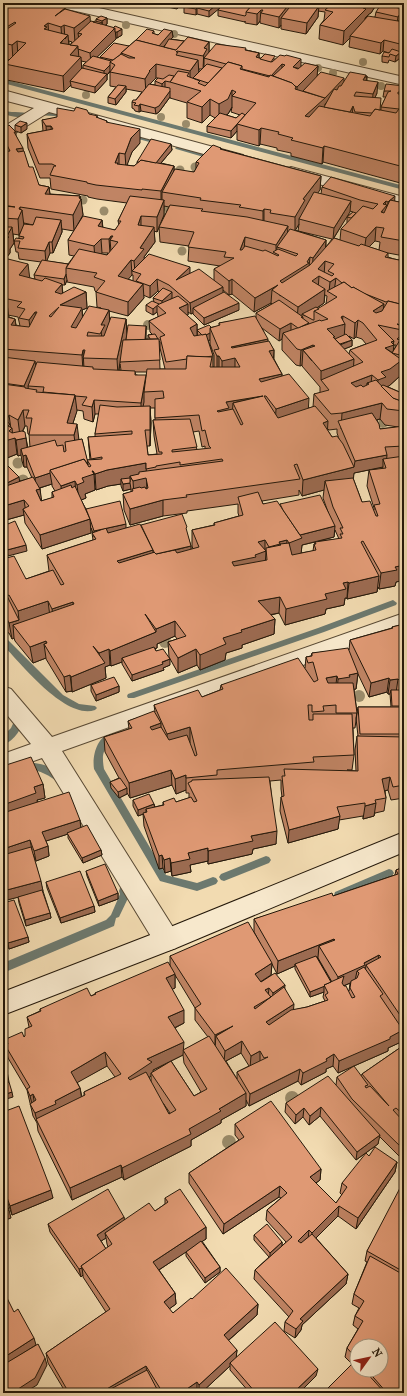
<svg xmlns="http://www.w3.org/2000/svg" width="407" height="1396" font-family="'IM FELL French Canon',serif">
	<rect width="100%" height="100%" fill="#f2dbb1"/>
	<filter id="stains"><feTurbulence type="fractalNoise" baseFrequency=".005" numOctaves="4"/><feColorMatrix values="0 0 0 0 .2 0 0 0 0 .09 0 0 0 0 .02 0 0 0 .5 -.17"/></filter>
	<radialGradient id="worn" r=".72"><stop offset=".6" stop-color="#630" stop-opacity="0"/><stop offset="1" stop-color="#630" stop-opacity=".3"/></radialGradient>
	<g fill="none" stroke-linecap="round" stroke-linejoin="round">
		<g fill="#6c796f" fill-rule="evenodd">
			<polygon points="3,79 404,186 404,190 3,83"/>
			<path d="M5,111c8,2 21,0 27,4 -7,5 -21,1 -29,-1v-2z"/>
			<polygon points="37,112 54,112 72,118 69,120 54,116 35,115 35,113"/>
			<polygon points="129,133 159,141 160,142 157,144 127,136 127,134"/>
			<polygon points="178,146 216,157 217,158 214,160 176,149 175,148"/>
			<polygon points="393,600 397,603 396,605 324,632 134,698 128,698 127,696 128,694 318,628"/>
			<path d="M3,637l3,1 57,57 16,9 16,2 2,2 -2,2c-29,10 -73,-45 -92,-65z"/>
			<path d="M21,712l3,1 2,3c-4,11 -11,25 -23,29v-9l8,-8 7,-15z"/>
			<path d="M112,732l3,1 2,3c-9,14 -17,10 -13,33l62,106 31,8 16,-6 3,1 2,3 -2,3 -19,7 -37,-10 -66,-112c-2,-14 3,-32 18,-37z"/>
			<path d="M26,762c12,1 31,4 38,16l-2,3 -3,1c-5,-2 -9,-6 -14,-8 -16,-8 -26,-3 -42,3v-8l16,-6z"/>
			<polygon points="266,856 269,857 271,860 269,863 224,881 221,880 219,877 221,874"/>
			<polygon points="389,869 392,870 394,873 392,876 343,898 339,899 335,898 334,895 335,892"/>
			<polygon points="124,887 128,888 130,894 119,917 116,918 114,926 3,973 3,963 106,920 111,915 120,894 119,891 120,888"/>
		</g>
		<g stroke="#584934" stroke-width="2">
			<g id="street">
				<polygon points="51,3 77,3 404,77 404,85 58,7 53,6"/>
				<polygon points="3,90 243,155 245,158 243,161 237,163 49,112 9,137 3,139 3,127 34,108 3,100"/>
				<polygon points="291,167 404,197 404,207 285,175 283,172 285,169"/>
				<polygon points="404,613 404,629 62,751 176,932 179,940 176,948 167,951 158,948 42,758 3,772 3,754 31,744 3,710 3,686 11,689 52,737"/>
			</g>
		</g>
		<g stroke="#24180a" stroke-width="2">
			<polygon id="secondary" points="404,832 404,852 176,948 3,1015 3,992 158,932"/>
		</g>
		<use href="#street" fill="#f7e8cc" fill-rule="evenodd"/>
		<use href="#secondary" fill="#f7e8cc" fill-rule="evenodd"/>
	</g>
	<g fill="#9a8b6a">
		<circle cx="126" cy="25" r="4"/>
		<circle cx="174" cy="34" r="4"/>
		<circle cx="363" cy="62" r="4"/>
		<circle cx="318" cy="68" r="4"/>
		<circle cx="333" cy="73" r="4"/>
		<circle cx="381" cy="86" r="4"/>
		<circle cx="86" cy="95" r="4"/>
		<circle cx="161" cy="117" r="4"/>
		<circle cx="186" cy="124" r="4"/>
		<circle cx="195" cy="167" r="4.5"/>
		<circle cx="180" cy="170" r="4.5"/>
		<circle cx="83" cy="200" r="4.5"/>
		<circle cx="168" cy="208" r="4.5"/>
		<circle cx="104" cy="211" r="4.5"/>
		<circle cx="182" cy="251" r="4.5"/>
		<circle cx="148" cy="325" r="5"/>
		<circle cx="383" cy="423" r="5"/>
		<circle cx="18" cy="463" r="5.5"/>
		<circle cx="23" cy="480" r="5.5"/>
		<circle cx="165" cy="642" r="6"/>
		<circle cx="359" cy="696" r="6"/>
		<circle cx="292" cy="1098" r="7"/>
		<circle cx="229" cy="1142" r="7"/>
	</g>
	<g fill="#c08464" stroke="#24180a" fill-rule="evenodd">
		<path d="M3,3l59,2v2l28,15h3l3,-1v-2l11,-1v6l-2,1 17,10 -5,3h-1v1l-19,18 3,1v-1l29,-11 7,-6 18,-9v3l4,1 14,-4 1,6 -2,2 13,2 25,1v11l37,-3 13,3v5l16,1 26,7h17l-1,10 27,6 23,-6v5l10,12 -2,4 5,13h1v-3l5,-10h-3l1,-6 20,-5v98l-81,-22 -1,2 -31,-8v-3l-14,-3v-2l-17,-4 -1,2 -22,-6v-9l-6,7 -24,-6v-6l8,-8 -5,-3 -8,8 -15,-5v-15l-17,-5v-1l-11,15 -3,2 -15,-3 -2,1 -4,-1 -1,-2 -2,-1v-6l4,-2 6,-8 -16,-3v3l-10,13 -8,-2v-6l8,-10 -6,-1v-14l-3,3v5l-12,13 -24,-6v-2l-7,7 -57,-12 -2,-16 5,-4 -5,-1 -2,2zM69,41l3,1 -2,3h-1zM81,61l5,1 -3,3v3l-1,1zM199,69h3l-3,3zM156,78h2l-3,3v4l-5,-1zM232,107l-1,5 9,3 -4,3 -10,-3 2,-1z"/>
		<polygon points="128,3 143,3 140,6"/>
		<polygon points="149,3 183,3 177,9"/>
		<polygon points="187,3 220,3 220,8 224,3 377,3 376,5 371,13 369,14 365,19 375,17 376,12 403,15 398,21 401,21 404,15 404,56 400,55 400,58 395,62 389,60 388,63 382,62 382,56 389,53 383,51 380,54 349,47 350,38 343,45 319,39 320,25 324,20 325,12 318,11 318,17 306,34 281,29 281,25 279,28 260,23 260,21 257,25 245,23 245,21 245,22 218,16 218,9 209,17 197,14 196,15 184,13 184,7 187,5"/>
		<polygon points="387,3 404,3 404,8"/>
		<path d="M89,114l9,4 9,3v1l33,21 -8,9 -6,13 8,1 3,-2v-2l34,-18 1,6 -11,13 13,3v5l20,1 2,-3v-7l25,-14v1l100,27 -1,14 -3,3 4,1 1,-7 82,16v53l-16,-3v4l6,2 5,1 5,-2v110l-3,-1 -1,9 -11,10h-3l18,8v186l-8,2 -1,4 -16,3 -1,-2 -1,5 -30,7v-1h-2l-1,7 -18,4 -1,5 -40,11 -6,-12 -8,2 4,4 -1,15 -32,11v3l-16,5 -1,7 -25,10 -3,-5 -19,8 -9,-16 -1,-15 9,-3 -2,-3 -18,8v4h-2l1,3 14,14 -7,3 1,2 -32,11 -10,-17v-2l-11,4 -1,-1 -5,2 1,11 -34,14v-1l-6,1 -20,-33v-1l-13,5 -18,-22 -1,-3 -2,1 -3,-6 -6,-2v-72l23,20 23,-8 -2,-16 46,-15 -1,-7h1l-2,-5v5l-49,16 -17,-26 -1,-8 -18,5 -2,-2h-1v-57l17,20 12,-3 -5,-11h-3l-2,-6 -1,-6 -3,1 -1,-2 -10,4 -4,-5v-325l12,3v-6l12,4 -6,4 -5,-2v5l7,15 6,16 10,18 10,2 1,7 30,2 3,19 -5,9 24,-4 1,8 12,2 4,-5 -1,-4 9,-18 -30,-4 -9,-2v-1l-37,-7 -1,-11h-10l-12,-30 -1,-14 16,-3 -1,-11zM164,206l5,1 -10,20 1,15 29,4 -1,15 32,5 -6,3v12l-24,-7 -46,-15v-2l11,-15 -1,-11 3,1 7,-17zM350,211l3,1 -6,5v6l-6,6 -1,11 -6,-2zM24,223l9,2h-9zM299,224l-1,7 34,8 -6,8v-7l-31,-10zM62,229l12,2 -6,9 1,15 5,1 -6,8 -22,-3 4,-8h3l9,-21zM13,234l6,1v3l-5,3 2,11h2l1,7 22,3 -7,13 1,4 -6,-1 -23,-20 4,-5v-4l4,-6zM375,241l5,1 -1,8 -10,-3zM102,253h6l-1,2 -6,-1zM132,275h1v6l-5,-2zM67,280v2l27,5 1,4 1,1 1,15 4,1 -18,8 -1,-6 5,-2 -1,-16 -23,2 -1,-9h3zM223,290l6,5 3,-1 22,18 17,-9 1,1 -16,9v5l-37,5v3l-22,4v6v-12l-10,-8 1,-1v-3l3,2 2,-1v1l11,11 35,-15 -16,-17zM158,291l2,1 -7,6 1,4 -8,3v6l7,4 4,-3 1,4v1l-9,4 1,11 2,2 -4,1v4h-2v-13l-21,14 2,-5 -1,-16 -16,1 -1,-9 19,5 16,-18 -1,-3 7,3zM325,295l2,1 -1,8 -7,5 -2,-1 7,-5zM8,315l10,2 2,9 -4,-1 -1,-6 -6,-2zM262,328l17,13 3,-2v11l14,15 4,1 2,-1v1l18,21v6l-6,1 -1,13 -5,1 -26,-32v-2l-8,-15v-9l-6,-9zM349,336l5,3 2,-2 6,2 4,5 -16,6 -1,4 -5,-5 8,-3v-6zM208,340h2v4l4,11v12h-1v-11zM159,341l1,1v6l5,21h-5zM394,345h2v1l-3,5zM120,364l1,6h-2zM135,372h12l-1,5 -10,-2zM150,408h5v12h-2l1,16 3,18 -9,1 -1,-9h3l1,-23zM77,410l6,1 1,8 9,3 2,-8h4l-4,20v3h-7l2,23h-3l1,5 -6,-26 -3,1 -6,-17zM380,419l5,6 13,2 -18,2 -3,-9zM25,426h2l1,8h1l1,13 -2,1 -2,-10 -3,-7zM327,428l2,2 8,-1v4l2,6 -7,-2 -5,-8zM199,431l3,16 3,-1v3l-8,1 -4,-18zM383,467l-1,2 -13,1 -2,16 7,22v2l-12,-8 -9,-24 1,-5zM52,484v2l3,5 -3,1v6l-11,3 -1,-13zM121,484v2l2,5 8,-2v3l-8,2 1,16 6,15 33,-9 24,-3v-2l51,-7v9l1,3 -25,7v2l-22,5v16l1,3 -2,1v-4l-4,-12 -46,-8 -15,2 -40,-19 -5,-9 5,-2 -1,-4 10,-4v-2l1,2 12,-4zM299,490l3,6 22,-6 -1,8 5,14 -48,-8v1l-17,-1 -1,-3 37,-6zM335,530l4,9 -21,2 16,-4zM315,542v2h-1l-1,7 -12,2 1,-8z"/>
		<path d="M404,624v88h-1l1,5v81l-13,2 -3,-10 -3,1 1,7 -2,13 -9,2 -1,3 -11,3v-3l-24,4 -1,9 -50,14 -8,-32 1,-14h1l-1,-8v-9l-11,1 6,63 -23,5 -1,5 -44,10v-3l-18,4 1,7 -19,4 -1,-5 -6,2 -2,-5 -4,1 -15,-43 -1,-12 -5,2 -5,-10v-6l21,4 1,3 8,-2v-3h13l13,-4v-5h-3v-3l-10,4 -4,-9 -42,13 -3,-5v1l-8,4 -8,-10 -1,-6 9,-4 -14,-26 -1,-15 25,-8 -1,-8 27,-9 -1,-7 48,-8 18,-7 1,-5 84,-17 1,-11 5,-1 1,-3 37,-3 1,-10 42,-12v-1zM358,674l11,23 18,-5 1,2h2l1,13h-33l-2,11 2,18h-1l-2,14 1,21 -9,-1h5l2,-15 -1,-27h2l2,-15 -3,-24h2z"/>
		<polygon points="91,685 119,686 119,692 96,701 91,691"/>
		<polygon points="3,766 43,784 45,798 37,800 38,802 80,820 81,827 101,850 102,855 83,863 68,838 68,834 46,841 48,846 49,856 36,861 33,854 43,891 50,913 51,918 26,926 19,903 18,897 3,901"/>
		<path d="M404,867v170l-2,-2 -1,7 -13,6v3l-50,22 -5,-7 -7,3v3l-25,13 -3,-4 -49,25 -3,-6v6l-25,14v3l-30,17v6l-67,34 -2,-3 -50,23 -34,-69 -1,-8 -4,-7 -6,-26 -19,-32 -3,-13 2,-1 -1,-5 18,-2 1,-1 4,-9 -2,-10 13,-6v-2l51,-13 4,-2v-1l75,-27v-10l90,-13 -6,-11v-13l79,-23 62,-21 1,-5zM317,957h1v1l14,24h-1zM272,964l5,10 18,-8v3l15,28 14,-5 -1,5 2,4 -18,6 -13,3 -10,-22 1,-3 -24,-3 10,-7zM175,975l20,33v12l13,17 -24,13 -9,-22 9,-5 -12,-34 3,-1zM350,983l-1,8 -5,-5zM241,1053l8,13 -12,6v7l-11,-18zM183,1055l1,8 17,29 -7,4 -23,-35zM169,1062l-16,10v-2zM107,1066l8,11 -31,15v4l-2,1 -2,-9 -3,-6zM151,1076v6l-2,-4zM163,1103l7,10 -1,1z"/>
		<polygon points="86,871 118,893 118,899 99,906 87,876"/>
		<polygon points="46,882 94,906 95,912 61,923 47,888"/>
		<polygon points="3,903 28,937 29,942 9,949 3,933"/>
		<polygon points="404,1045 404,1151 400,1157 379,1136 378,1144 356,1160 320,1116 309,1125 303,1117 295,1124 285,1112 286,1103 336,1085 337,1077 361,1076 362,1074"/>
		<polygon points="3,1112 53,1198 12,1215 3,1189"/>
		<polygon points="235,1124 321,1169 320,1180 316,1183 336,1203 342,1195 340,1193 342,1183 369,1156 397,1162 395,1172 356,1229 338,1216 316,1238 348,1274 346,1284 302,1325 301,1330 295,1338 284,1331 285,1322 289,1317 254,1279 255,1270 269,1257 254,1240 254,1235 282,1242 282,1246 286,1242 266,1220 267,1210 281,1198 279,1197 223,1234 189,1183 189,1173 239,1140 235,1135"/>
		<path d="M404,1190v203h-81l29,-29 -7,-7 2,-9 11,-19 -5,-4 2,-9 4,-8 -7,-4 2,-10 13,-32 -2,-1 2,-10zM357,1346l24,24h-24z"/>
		<path d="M165,1198l41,29v12l-4,2 18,26v5l-15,11 -19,-27v-4l1,-1 -28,19 16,23 1,11 -7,5 4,4 19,-14 66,5 -1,11 -29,26 9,9 -1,7 80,19 -17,17h-49l-20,-23v-4l-29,27h-3l-1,-1 -2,1h-129l-18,-30 -2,-10 60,-41 -23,-35v-2l-2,2 -31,-45 -2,-8 76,-7v3l31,-9 10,-7zM106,1238l1,6 1,3 -2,2 -5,-8z"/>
	</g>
	<g fill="#9c6b51" stroke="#24180a">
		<polygon points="177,3 183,3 177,9"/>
		<polygon points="218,3 220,3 220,8 209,17 209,11"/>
		<polygon points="290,3 295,3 281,18 281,25 279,28 279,17"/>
		<polygon points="368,3 377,3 376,5 371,13 369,14 365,18 365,22 350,36 350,38 343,45 344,31"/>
		<polygon points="62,5 62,10 65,8 66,23 64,25 65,39 68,35 69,47 60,43 62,42 61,27 61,6"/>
		<polygon points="319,6 318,17 306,34 307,23"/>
		<polygon points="197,8 197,14 196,15 196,9"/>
		<polygon points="403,9 403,15 397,23 398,17"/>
		<polygon points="261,10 260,21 257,25 257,14"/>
		<polygon points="90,16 91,31 82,34 78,33 79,40 75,43 74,28"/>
		<polygon points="107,18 107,24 103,27 99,27 102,23 102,21"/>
		<polygon points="48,23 49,39 44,26"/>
		<polygon points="115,28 116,39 91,63 90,53"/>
		<polygon points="122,29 122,35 117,38 117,32"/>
		<polygon points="172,31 173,37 153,57 153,51"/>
		<polygon points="384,40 383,51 380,54 381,43"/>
		<polygon points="17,41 18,56 13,60 12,45"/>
		<polygon points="209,42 209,56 204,58 204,67 203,70 204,48"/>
		<polygon points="3,43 5,59 3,61"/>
		<polygon points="78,46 79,59 81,57 82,73 70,81 71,85 64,92 63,76 70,55"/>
		<polygon points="401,52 400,58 395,62 396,56"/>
		<polygon points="259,53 259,62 256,57"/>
		<polygon points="301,59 301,69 293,67"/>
		<polygon points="198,60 199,74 190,85 190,71"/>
		<polygon points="156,64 156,78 150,84 146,93 145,79 149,71"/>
		<polygon points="282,64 282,75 270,76"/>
		<polygon points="110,65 110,71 107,75 107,80 95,93 95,87 104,76 104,71"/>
		<polygon points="318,66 317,77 297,98 297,87"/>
		<polygon points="366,75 366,78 367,76 366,82 363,80"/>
		<polygon points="344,78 344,84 325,104 325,108 304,132 305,116"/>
		<polygon points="165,81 165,87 162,90 162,84"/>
		<polygon points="378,82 377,93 372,105 373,94"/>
		<polygon points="126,86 126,92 116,105 115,99"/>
		<polygon points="232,90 232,107 228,114 219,119 219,104"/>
		<polygon points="170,91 170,97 159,112 156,114 155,108"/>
		<polygon points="210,99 210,115 202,123 202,107"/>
		<polygon points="3,102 4,102 5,108 3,109"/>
		<polygon points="140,104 141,111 139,112 139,106"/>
		<polygon points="353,106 352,117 350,112"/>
		<polygon points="27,123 27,129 21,133 21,127"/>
		<polygon points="237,125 237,131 231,138 231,131"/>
		<polygon points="46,126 51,126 52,140 47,141"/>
		<polygon points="261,128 260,144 259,146 259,130"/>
		<polygon points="140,129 140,143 132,152 126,168 125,154 131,138"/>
		<polygon points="3,138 5,152 3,153"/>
		<polygon points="171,144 172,150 155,170 154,165"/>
		<polygon points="324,146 323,162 322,164 323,148"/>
		<polygon points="23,148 25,164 16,149"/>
		<polygon points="119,153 119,167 115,163"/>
		<polygon points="174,166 174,180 162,192 162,203 161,205 161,191"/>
		<polygon points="321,176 320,190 299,219 299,224 295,231 295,217 303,199"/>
		<polygon points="49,187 51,203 45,194"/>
		<polygon points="80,196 81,200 81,199 83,215 74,231 73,215"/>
		<polygon points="395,196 394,210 387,216 388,202"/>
		<polygon points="164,200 164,215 157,232 157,217"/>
		<polygon points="351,201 350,212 333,239 334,228"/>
		<polygon points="386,201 385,207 387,205 385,219 380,227 383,204"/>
		<polygon points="20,207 20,214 22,210 24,226 19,235 18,219 19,209"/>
		<polygon points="264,209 264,223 263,225 263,211"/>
		<polygon points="141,216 141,230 138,225"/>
		<polygon points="61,220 62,232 53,253 52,242"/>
		<polygon points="102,220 103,234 98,226"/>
		<polygon points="288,226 287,240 277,247 276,254 276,245"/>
		<polygon points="12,227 14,243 10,249 10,253 3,262 3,243"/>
		<polygon points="154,227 155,242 144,257 145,263 135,272 134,261 140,248"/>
		<polygon points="376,227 375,241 364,252 366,238"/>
		<polygon points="111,236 111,240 110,240 111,251 110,253 109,239"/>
		<polygon points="245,237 244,252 240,250"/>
		<polygon points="101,239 102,253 95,260 94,246"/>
		<polygon points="326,240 325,254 312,272 313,258"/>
		<polygon points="49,242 50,253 46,263 45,251"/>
		<polygon points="310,257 308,277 280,296 280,281"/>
		<polygon points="131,260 132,275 119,290 118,276"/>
		<polygon points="325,261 324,276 319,276 318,291 312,281 318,269"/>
		<polygon points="28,264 30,280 19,275"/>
		<polygon points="190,267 190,278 176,280"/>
		<polygon points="66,274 67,280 65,285 64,279"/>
		<polygon points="336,278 334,292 329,292 330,282"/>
		<polygon points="157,279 158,291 150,298 150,286"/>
		<polygon points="232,279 232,294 229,295 229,281"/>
		<polygon points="62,284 63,300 55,292"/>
		<polygon points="143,284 144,298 128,316 128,302"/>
		<polygon points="278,285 272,290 271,303 254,312 255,298"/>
		<polygon points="223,287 223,298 193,308 193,313 191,314 190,303"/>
		<polygon points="325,289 324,303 305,316 302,314 302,317 303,317 302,326 309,323 308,334 297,321 298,307"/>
		<polygon points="86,292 87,308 82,310 83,324 72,343 60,305"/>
		<polygon points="172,292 172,298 162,307 162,301"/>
		<polygon points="7,303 9,319 4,324 3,307"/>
		<polygon points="239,303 239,310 204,325 204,318"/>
		<polygon points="188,304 188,315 179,319 179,308"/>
		<polygon points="384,304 382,320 373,311"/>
		<polygon points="157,305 157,312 153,315 153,309"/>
		<polygon points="109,310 110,326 102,350 101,325"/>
		<polygon points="35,312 37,328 31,336 29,320"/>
		<polygon points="343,316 342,325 345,324 344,340 332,353 327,329"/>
		<polygon points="15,319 17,335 11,325"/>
		<polygon points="126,319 127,335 121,362 120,362 118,375 117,359"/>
		<polygon points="358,320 356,337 354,339 355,323"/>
		<polygon points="291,323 291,334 283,333 282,339 279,341 280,329"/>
		<polygon points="197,324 197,336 190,339 190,328"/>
		<polygon points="146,326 146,332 145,348 144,342"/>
		<polygon points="403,327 401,344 400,346 402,330"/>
		<polygon points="210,333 210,340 203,342 203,336"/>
		<polygon points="268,339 267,356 235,358 235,374 222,377 222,361 231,347"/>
		<polygon points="352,340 352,346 339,351 340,345"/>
		<polygon points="394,341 393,345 394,345 393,353 385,348 391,342"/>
		<polygon points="313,345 312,361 303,350 302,365 300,366 301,350"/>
		<polygon points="83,350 84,369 83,371 82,355"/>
		<polygon points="274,350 273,366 269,351"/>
		<rect x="217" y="356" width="2" height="16"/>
		<polygon points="354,359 353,375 321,380 321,371"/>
		<polygon points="402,360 400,376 389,386 385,387 376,396 378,380 381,372"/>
		<polygon points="35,361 37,377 28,386 29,395 26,404 24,386"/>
		<polygon points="282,374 281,390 259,395 259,379"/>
		<polygon points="146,375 144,392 144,402 141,417 141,403"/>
		<polygon points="372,375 370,391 369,384 367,383 366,392 350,399 351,383"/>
		<polygon points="75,395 77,411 69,435 67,423"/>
		<polygon points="263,396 233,403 232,417 229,424 217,411 226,402"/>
		<polygon points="309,398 308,414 275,425 276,409"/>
		<polygon points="94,400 95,414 93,422 92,407"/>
		<polygon points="382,403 380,419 341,429 342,413"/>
		<polygon points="150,406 151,423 150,446"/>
		<polygon points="23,410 25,426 20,436 18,420"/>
		<polygon points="9,415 11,429 12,428 13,438 15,438 17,454 7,458 5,441 6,421"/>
		<polygon points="328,421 327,437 323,423"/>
		<polygon points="77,424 79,440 76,451 74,435"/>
		<polygon points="26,438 28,454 21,449 21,455 18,456 16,440"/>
		<polygon points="26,455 27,467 24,467 23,456"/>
		<polygon points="387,455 386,466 383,459 383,467 354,473 353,483 325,481 324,490 302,496 303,480 354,467 355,461"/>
		<polygon points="146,463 147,494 134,497 133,481 130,476 130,482 121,479 121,484 108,486 96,490 95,474 107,470"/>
		<polygon points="92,471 93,471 94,475 94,474 95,490 85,494 86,498 79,501 77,485 82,478"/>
		<polygon points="50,473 52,484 36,489 35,478"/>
		<polygon points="19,477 21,492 3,501 3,485"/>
		<polygon points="75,481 76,497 62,502 61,486"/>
		<polygon points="130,483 131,489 123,491 123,484"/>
		<polygon points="40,489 42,503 36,490"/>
		<polygon points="24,500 26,513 23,509 24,515 6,520 4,506"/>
		<polygon points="163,500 163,516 130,525 130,509"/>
		<polygon points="3,508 4,518 3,518"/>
		<polygon points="90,519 91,533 42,549 40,535"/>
		<polygon points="126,524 126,530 94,537 94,531"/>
		<polygon points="335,526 334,537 302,545 301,554 288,559 289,543 296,536"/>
		<polygon points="265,540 265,552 266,551 265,567 231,577 232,562 258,542"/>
		<polygon points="287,540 286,556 281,545 280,544 280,558 268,563 269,547 279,542"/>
		<polygon points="26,545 27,551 8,556 7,550"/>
		<polygon points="191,546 191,557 156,555"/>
		<polygon points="6,548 7,554 3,555 3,549"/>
		<polygon points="153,550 153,566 118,577 117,561"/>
		<polygon points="404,565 404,580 396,582 395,586 379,589 381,573 395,567"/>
		<polygon points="379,576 377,592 347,599 349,583"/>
		<polygon points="348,582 347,598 345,598 344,605 326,609 325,614 285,625 286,609 325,594 343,583"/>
		<polygon points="280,597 279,613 258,617 258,601"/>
		<polygon points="48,601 50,617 13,625 14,638 12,639 9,623 19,620 18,611"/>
		<polygon points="73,602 74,618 54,625 52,609"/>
		<polygon points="275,619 274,634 242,645 242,648 226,653 225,660 200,670 200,655 223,638 241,630"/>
		<polygon points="175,621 175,636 157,644 157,648 124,661 122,658 122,662 111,666 110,651 156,632 156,629"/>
		<polygon points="46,641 47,648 44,644 46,658 33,663 30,647"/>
		<polygon points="109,649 110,665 105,667 106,678 72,692 71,677 100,665 99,653"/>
		<polygon points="196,649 197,665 178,673 178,658"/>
		<polygon points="170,659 170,665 163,668 164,670 132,681 132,675"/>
		<polygon points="358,673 356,689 349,690 337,694 338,679 349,675"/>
		<polygon points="70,675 72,691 66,692 64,677"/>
		<polygon points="337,676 335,692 325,694 326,678"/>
		<polygon points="389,678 387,692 369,697 371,683"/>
		<polygon points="398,679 396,693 391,690 390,694 388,694 390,680"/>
		<polygon points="119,686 119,692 96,701 96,695"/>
		<polygon points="161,723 161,738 150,742 150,727"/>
		<polygon points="190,727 190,743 167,749 167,734"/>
		<polygon points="171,770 172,785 130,798 129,783"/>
		<polygon points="186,775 186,790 176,794 175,779"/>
		<polygon points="390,777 388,790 380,792 382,779"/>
		<polygon points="43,784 45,798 37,800 38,807 3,819 3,805 34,787"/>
		<polygon points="127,788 127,794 119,798 118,792"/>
		<polygon points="376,803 374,816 363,819 365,806"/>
		<polygon points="154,804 155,810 146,809 146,813 138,816 138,810"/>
		<polygon points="340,816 338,829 288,843 289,830"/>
		<polygon points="80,820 81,830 67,833 68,834 43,842 42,832"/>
		<polygon points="277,831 276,844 253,849 252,854 208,864 208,851 251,836"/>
		<polygon points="30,840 32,850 4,859 3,849"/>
		<polygon points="48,846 49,856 36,861 34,851"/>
		<polygon points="208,848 208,861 190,865 191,872 172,876 171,863 188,853"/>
		<polygon points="101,850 102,855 83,863 82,858"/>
		<polygon points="162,855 163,868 159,869 159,856"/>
		<polygon points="170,858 171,871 165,873 164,860"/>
		<polygon points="41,881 43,891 3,901 3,891"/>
		<polygon points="118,893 118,899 99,906 98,901"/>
		<polygon points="94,906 95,912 61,923 60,918"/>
		<polygon points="50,913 51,918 26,926 25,920"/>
		<polygon points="28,937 29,942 9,949 8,943"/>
		<polygon points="334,939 333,951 319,946 318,957 296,966 295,964 295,966 277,974 278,961"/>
		<polygon points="379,955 377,968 366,965 365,974 359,973 357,971 355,981 336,989 338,977"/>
		<polygon points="272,963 271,975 254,986 255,974"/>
		<polygon points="175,974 175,988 167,992 166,978"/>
		<polygon points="285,985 284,998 272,1005 273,993"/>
		<polygon points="324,986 324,992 310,997 310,992"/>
		<polygon points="269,988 268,998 271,997 270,1009 253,1019 254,1007 265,990"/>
		<polygon points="294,1004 293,1016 265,1034 266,1022"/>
		<polygon points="184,1010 184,1023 168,1031 168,1017"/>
		<polygon points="233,1026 216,1036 215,1047 215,1035"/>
		<polygon points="403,1030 401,1042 388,1048 388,1051 338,1073 339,1061"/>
		<polygon points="242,1041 241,1053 224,1062 225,1051"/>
		<polygon points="184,1042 183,1055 153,1070 153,1075 151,1073 151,1076 130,1091 128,1078 147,1059"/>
		<polygon points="260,1051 260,1063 250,1068 251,1056"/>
		<polygon points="105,1052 107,1066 73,1085 71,1072"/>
		<polygon points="334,1054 333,1066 326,1069 326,1072 301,1085 303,1073"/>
		<polygon points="300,1069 298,1081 249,1106 250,1094"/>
		<polygon points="7,1071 9,1082 3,1084 3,1072"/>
		<polygon points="80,1088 82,1101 37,1121 35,1113 55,1101"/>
		<polygon points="12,1092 13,1097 3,1100 3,1095"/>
		<polygon points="246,1093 246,1106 221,1120 221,1123 191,1140 191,1146 124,1180 122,1168 189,1129 219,1109"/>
		<polygon points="33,1094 35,1107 33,1108 30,1096"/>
		<polygon points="321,1107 320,1116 309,1125 310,1116"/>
		<polygon points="304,1108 303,1117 295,1124 296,1115"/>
		<polygon points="380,1135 378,1144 356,1160 357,1152"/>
		<polygon points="404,1145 404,1151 400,1157 402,1148"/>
		<polygon points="397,1162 395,1172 356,1229 358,1218"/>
		<polygon points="121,1165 122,1177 72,1200 70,1188"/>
		<polygon points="321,1169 320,1180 309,1188 310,1177"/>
		<polygon points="280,1186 279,1197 223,1234 224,1224"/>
		<polygon points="51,1190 53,1198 12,1215 10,1206"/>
		<polygon points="339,1206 338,1216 311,1243 312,1233"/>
		<polygon points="9,1210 11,1218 3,1221 3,1212"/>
		<polygon points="124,1217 125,1225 105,1233 106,1238 98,1243 97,1235"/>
		<polygon points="206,1227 206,1239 154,1273 153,1262"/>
		<polygon points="309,1230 308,1240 297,1251 298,1241"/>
		<polygon points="282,1242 282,1246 270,1258 270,1253"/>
		<polygon points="220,1267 220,1272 205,1283 205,1278"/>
		<polygon points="82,1268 83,1275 81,1277 79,1269"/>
		<polygon points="348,1274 346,1284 302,1325 301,1330 295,1338 296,1329 300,1319"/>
		<polygon points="175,1293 176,1304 165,1312 164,1302"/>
		<polygon points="258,1304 257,1315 223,1345 224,1335"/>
		<polygon points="34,1338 36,1345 3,1366 3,1358"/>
		<polygon points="237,1350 236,1360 230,1363 230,1366 201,1393 199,1393 199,1385"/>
		<polygon points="45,1358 47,1365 37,1385 24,1393 12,1393"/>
		<polygon points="146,1366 147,1375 105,1393 105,1390"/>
		<polygon points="318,1369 316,1376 299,1393 293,1393"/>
		<polygon points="197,1382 197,1392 195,1393 181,1393"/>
	</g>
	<g fill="#df9974" stroke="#24180a" fill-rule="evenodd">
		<path d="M3,3h49l10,2 -1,1 4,2 -10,8 10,-7 25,7 -16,12 -10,-3 -3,2 -13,-4 -4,3 3,1 -3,2 24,6 -8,8 18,3 -8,9 11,2 -18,19 -58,-12 21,-21 -9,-2 -5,4 -9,-2v1zM15,22l1,1 -9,6 -2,-1z"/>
		<polygon points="189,3 218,3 209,11 197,8 196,9 184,7"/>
		<polygon points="224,3 254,3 246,12 246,15 245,16 218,10"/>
		<polygon points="254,3 290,3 279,17 261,13 263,10 261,10 257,14 246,12"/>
		<polygon points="293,3 312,3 311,5 319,6 307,23 281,18"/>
		<polygon points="333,3 368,3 363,8 366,9 344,31 320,25 333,12 325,10"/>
		<polygon points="381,4 403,9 398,17 376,12"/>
		<polygon points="404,15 404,21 401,20"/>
		<polygon points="101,16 107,18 102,21 96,19"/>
		<polygon points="368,16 404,22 404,45 384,40 381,43 350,36"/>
		<polygon points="91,21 115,28 90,53 78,49 78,46 70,45 82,34 78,33"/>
		<polygon points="95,21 103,23 101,24 93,22"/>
		<polygon points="115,26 122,29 117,32 115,32 115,28 113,28"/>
		<polygon points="147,29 154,31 152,33 158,35 164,29 172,31 159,46 136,40"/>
		<polygon points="188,37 209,42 204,48 207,49 203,56 177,51 176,52 178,52 176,55 198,60 190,71 156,64 149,71 150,71 145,79 110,72 115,65 110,62 121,54 129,58 135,58 121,53 136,40 176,50"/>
		<polygon points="169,39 184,41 176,50 164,47"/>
		<polygon points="114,43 129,46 121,53 121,54 113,60 100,57"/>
		<polygon points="216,44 246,48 245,50 259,53 256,57 272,62 280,55 285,56 286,55 301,59 293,67 298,69 305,63 318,66 297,87 295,86 292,83 273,76 285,65 282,64 271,76 270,75 270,76 242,69 242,66 228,62 226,64 204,58"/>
		<polygon points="392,49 401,52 396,56 390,54 389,57 382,56 384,52 389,53"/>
		<polygon points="265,54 275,56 271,62 260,59"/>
		<polygon points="93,56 111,61 110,62 110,65 104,71 83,65"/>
		<polygon points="228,62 242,66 240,69 269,77 270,75 292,83 296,87 295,89 325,98 305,116 309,117 319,106 370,116 375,109 396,113 404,102 404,167 324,146 323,148 291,140 293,138 278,134 279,132 261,128 259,130 237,124 256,103 232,96 236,92 232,90 228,99 219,104 210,99 202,107 187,102 201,91 170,82 178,71 189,73 187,76 200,81 198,83 205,86"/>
		<polygon points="207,64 222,68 208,83 193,78"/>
		<polygon points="82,68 107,74 95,87 70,81"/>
		<polygon points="321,72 344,78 325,98 303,91"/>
		<polygon points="350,72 366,75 363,80 378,82 373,94 356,92 354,96 381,98 380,110 375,109 372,113 355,112 353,106 350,112 324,107 334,89 337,90 339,86 341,86"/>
		<polygon points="169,75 174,76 170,82 165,81 162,84 155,81 158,78 163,79"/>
		<polygon points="149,84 170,88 170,91 159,106 155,108 140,104 139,106 134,105 136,103 132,102 133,100 136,100"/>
		<polygon points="386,84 404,86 404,90 403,93 398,92 398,94 404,94 404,102 399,109 381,107 388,92 391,91 384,91"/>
		<polygon points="118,85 126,86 115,99 108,97"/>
		<polygon points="76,107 87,110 89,114 98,116 96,117 107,121 106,122 140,129 131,138 125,154 119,153 115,163 118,163 117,164 134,166 141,160 174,166 161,191 142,189 142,190 96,185 87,183 87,182 50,175 54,166 56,166 52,164 39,164 27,134 53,129 51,126 46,126 42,120 57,117 57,108 74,111"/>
		<polygon points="220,113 236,118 242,113 245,115 231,131 207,126"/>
		<polygon points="20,121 27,123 21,127 15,125"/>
		<polygon points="9,125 16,132 14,132 23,148 16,149 18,152 24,151 29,167 33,167 39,185 49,187 45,194 80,196 79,198 81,199 73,215 20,207 19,209 22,210 18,219 3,218 3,206 15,207 3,205 3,185 5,181 4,175 3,175 3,152 10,151 3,137 3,128"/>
		<polygon points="151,139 171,144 156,163 141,160 139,162 137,162"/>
		<polygon points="213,145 221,148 220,149 321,176 303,199 305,200 295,217 270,213 271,210 264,209 263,211 239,207 241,205 200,200 201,198 162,192 175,169 194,172 199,163 196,162"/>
		<polygon points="331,177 395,196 388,202 386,201 383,204 387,205 381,212 384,213 390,200 404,203 404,241 381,237 384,228 376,227 366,238 341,229 363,206 373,209 378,204 360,200 322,187"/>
		<polygon points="314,192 351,201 334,228 299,219"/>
		<polygon points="130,196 164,200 157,217 141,216 138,225 154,227 140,248 144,249 134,261 131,260 118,276 143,284 128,302 96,292 105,281 94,277 97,273 66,268 79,249 107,255 118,242 110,240 113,236 111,236 109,239 101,239 94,246 68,240 83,216 102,220 98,226 115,230 121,221 118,221"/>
		<path d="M170,205l33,4 -2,2 46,6 41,9 -12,19 -31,-8 -5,13h2l3,-4 18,5 2,-1 13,6 1,-1 -6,-3 5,-3 18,7 2,-2 -21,-7 13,-18 36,11 -13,18 -3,-1 -3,5 2,1 -29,18 2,2 28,-18 24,-27 25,8 2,-2 27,9 -3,4 9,2 5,1 2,-3 3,1v23l-1,1h1v23l-16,-4 -2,1 -23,-9 -10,-6 -1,1 -8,-6 -2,1 -6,-5 -6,4 -11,-6 -7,5 13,8 -27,18 -26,-17 6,-5 -23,13 -23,-19 -3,2 -15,-12 20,-11 -10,-1 2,-5 -38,-5 6,-15 -35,-5zM325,261l9,3 -6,7 6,3 -2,2 -14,-7z"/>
		<polygon points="353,212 356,213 351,218 347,217"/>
		<polygon points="36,217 61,220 52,242 49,242 45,251 18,248 20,241 14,241 16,238 23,239 24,237 19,236 24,224 33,225"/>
		<polygon points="3,227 12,227 7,236 9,237 3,243"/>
		<polygon points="149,254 190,267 176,280 199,269 223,287 190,303 169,285 157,279 150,286 136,281 141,274 132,271"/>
		<path d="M4,258l24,6 -9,11 23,6 3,-3 17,6 -7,8 6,2 13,-7 12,5 -26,13 22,3 -11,19 5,1 13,-22 20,4 -8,15h4l-5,9 -12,-2 -1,4h17l7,-19 15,2 -9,40 -34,-1 2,-8h-2l-1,5 -79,-6v-33l12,3 -4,6 18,2 8,-15h-2l-6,8 -10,-2 6,-9 -8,-2 5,-5 -19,-4v-39zM59,307l-8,10 -2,-1z"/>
		<polygon points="42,260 68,264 66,268 66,274 64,279 34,275"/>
		<polygon points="344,282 352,288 353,287 384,304 373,311 376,313 382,311 388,301 404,305 404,326 397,324 403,327 402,330 378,325 394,341 391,342 394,345 385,348 402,360 390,369 381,372 386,377 378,380 372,375 351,383 356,387 361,385 363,387 369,384 367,383 376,380 393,398 404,402 404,411 387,409 382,403 342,413 331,414 314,394 329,390 321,380 363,362 350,350 377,340 363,323 358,320 355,323 343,316 341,317 345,324 327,329 335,337 333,337 354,359 321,371 303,350 315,346 313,345 301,350 297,349 283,333 320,320 321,321 328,319 314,311 337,297 327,291"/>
		<polygon points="163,288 172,292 162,301 153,298"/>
		<polygon points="224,292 239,303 204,318 193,308"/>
		<polygon points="178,296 188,304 179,308 197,324 190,328 194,336 206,334 213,356 205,357 187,356 187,359 166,362 160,337 165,335 149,321 166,313 157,305"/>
		<polygon points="279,300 303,317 301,317 309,323 298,328 291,323 280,329 256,313"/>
		<polygon points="152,301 159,304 153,309 146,305"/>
		<polygon points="3,302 7,303 3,307"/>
		<polygon points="316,307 319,309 314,311 314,320 313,320 302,314"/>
		<path d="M255,316l13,23 -37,8 1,1 37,-7 5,9 -5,1 13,23 -23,5 2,3 28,-8 20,24 -33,11 -10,-13h-2l14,22 37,-12 13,15 -5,2 9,14 5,-1 6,8 11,23 -51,13 -6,-16 -3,1 6,14 -114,16 1,2 -24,3 -33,9 -7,-15 10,-3 -1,-2 8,-2 1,1 4,-1 1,2 2,-1 -2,-10 -13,3 -3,-5 9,-2v-2l84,-11 -1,-2 -42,6v-3l-24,4v1l-10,2v-6l-39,7 -12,4 -2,-3h-1l2,3 -12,4 2,4 -7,3 -2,-4 -14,5 -11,-16 34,-11 5,8 2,-1 -4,-6 15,-1v-2l-11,2 -3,-22 44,-3v-3l-37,3 5,-29 17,2 33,-1v24h-5l3,25 14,-1v-2h-3l-6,-32 37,-1 7,28 -25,3v2l39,-4 -2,-2 -4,-16 -3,1 -3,-16 -44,3v-19l9,-1 -1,-7 -19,1 3,-23h39l1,-13 25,1 -2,10h30l-5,-9 -13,3 -3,-5h-2l-3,-6 5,-1 -9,-21 10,-3 -1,-2zM263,396l-30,7 10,21 -2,1 -8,-16 -15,3 -1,-1 12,-3 -3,-6z"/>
		<polygon points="128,325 146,326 145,340 126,340"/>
		<polygon points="209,325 211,327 210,328 210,333 206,335 206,334 202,335 197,330"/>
		<polygon points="155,334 158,339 150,339 148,335"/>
		<polygon points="346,334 352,340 340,344 335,339"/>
		<polygon points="403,334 404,334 404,356 392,353 400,340 397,339"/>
		<polygon points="159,339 160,360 120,362 123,340"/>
		<polygon points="3,357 35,361 24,386 3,383"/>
		<polygon points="37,362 93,367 93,369 135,371 135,375 146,375 141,403 94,400 92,407 82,405 87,397 75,396 75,395 43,392 44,387 28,386"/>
		<polygon points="3,384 25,387 25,388 37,390 36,392 75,395 67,423 77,424 74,435 29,435 32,418 26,418 29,410 23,410 18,420 9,415 6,421 10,424 8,426 12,428 9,431 12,433 22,431 25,432 26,438 16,440 15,438 5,441 3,439"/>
		<polygon points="383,385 404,394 404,402 393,398 381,386"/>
		<polygon points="372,413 379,424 380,429 404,426 404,446 385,447 387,455 355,461 338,421"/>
		<polygon points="82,439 88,463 87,463 84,459 50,470 50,473 35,478 26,455 23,456 21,449 55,440 57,446 63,445 64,452 66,451 65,442"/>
		<polygon points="404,456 404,565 395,567 397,570 381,573 363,541 361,542 379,576 349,583 348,582 343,583 346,589 325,594 327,599 286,609 280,597 258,601 275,619 241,630 242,632 223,638 226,644 200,655 196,649 178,658 168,642 186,636 175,621 156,629 145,614 156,632 110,651 109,649 99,653 93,646 105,663 71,677 70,675 64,677 44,644 47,643 46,641 30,647 13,625 74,604 73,602 52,609 48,601 18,611 9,595 7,596 19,620 9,623 6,617 3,616 3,559 14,556 26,579 53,570 61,585 64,584 47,555 96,539 92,533 106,528 108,533 140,524 153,550 117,561 119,563 155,552 156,554 175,550 177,553 199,547 192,530 215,525 214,523 243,515 238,497 258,492 263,504 277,501 302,538 289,543 287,540 279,542 280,544 269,547 265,540 258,542 266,551 255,555 256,557 232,562 234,566 267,560 266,548 281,545 280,544 289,543 292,555 316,550 314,544 316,544 315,542 342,538 340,534 343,534 340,528 343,528 333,507 325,481 353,478 362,502 370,501 376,516 378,516 374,505 380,504 369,470 386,468 383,459"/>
		<polygon points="3,461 19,477 3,485"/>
		<polygon points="33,477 40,489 36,490 41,501 54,497 52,492 71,485 72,488 75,486 90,519 40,535 23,509 29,506 24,500 4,506 3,504 3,487"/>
		<polygon points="130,478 130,483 123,484 121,479"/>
		<polygon points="320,495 335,526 300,535 283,510 280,504"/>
		<polygon points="120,501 126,524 94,531 90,519 86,509"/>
		<polygon points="182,514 187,527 186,528 191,546 156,554 154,552 141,525"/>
		<polygon points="15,521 26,545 7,550 6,548 3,549 3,526"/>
		<polygon points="404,624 404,680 399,680 398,679 390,680 389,678 371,683 350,640 393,628 392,627"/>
		<polygon points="154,647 156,651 163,649 170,659 162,662 163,664 132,675 122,658"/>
		<polygon points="348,648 358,673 349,675 350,677 338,679 337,676 326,678 328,683 353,683 357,713 336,713 336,705 323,706 324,711 312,712 312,705 308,705 309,720 313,720 313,714 352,714 354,755 313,757 314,762 217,770 217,775 186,778 186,775 175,779 171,770 129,783 104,737 132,728 128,721 154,711 161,723 150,727 152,730 161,727 169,740 187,735 195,756 197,755 190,727 167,734 154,705 198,690 202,697 223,689 221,685 298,658 314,682 318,680 313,662 308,663 306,657 312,656 312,653"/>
		<polygon points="114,677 119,686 96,695 91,685"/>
		<polygon points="391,690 404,690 404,706 392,706"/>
		<polygon points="358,707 403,707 404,717 404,734 360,734"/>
		<polygon points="357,736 404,737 404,785 393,787 390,777 382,779 386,798 375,800 376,803 365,806 365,803 337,807 340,816 289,830 281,797 284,796 282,776 285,776 284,769 358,771"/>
		<polygon points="31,757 43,784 34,787 36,793 3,805 3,766"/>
		<polygon points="269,777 277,831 251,836 253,841 208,851 208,848 188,853 190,859 171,863 170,858 164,860 162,855 159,856 143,813 147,812 146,809 164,805 163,802 174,798 176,802 191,797 194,802 197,801 188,783 192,781 192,780"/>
		<polygon points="120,778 127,788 118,792 110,782"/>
		<polygon points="69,792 80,820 42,832 48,846 34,851 30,840 3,849 3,813"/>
		<polygon points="149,794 154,804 138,810 133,800"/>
		<polygon points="87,825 101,850 82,858 67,833"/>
		<polygon points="31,847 41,881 3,891 3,855"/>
		<polygon points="105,864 118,893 98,901 86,871"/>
		<polygon points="404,867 404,880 403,881 404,883 404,1021 366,965 381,957 379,955 364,963 365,965 338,977 319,946 335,940 334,939 278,961 254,919 332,893 333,896 398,874 396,870"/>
		<polygon points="80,871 94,906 60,918 46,882"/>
		<polygon points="42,890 50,913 25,920 18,897"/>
		<polygon points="14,900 28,937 8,943 3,931 3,903"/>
		<polygon points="248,922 272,963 255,974 261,982 275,973 285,985 273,993 269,988 265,990 271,997 254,1007 255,1009 284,987 294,1004 266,1022 269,1025 291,1010 307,1007 328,1000 325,995 328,993 324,985 344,976 342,983 344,986 346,986 352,998 355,997 350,988 351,981 357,978 359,973 357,971 364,967 383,994 380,996 403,1030 390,1037 390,1039 339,1061 334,1054 326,1059 327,1061 303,1073 300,1069 250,1094 237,1072 268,1057 264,1058 260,1051 251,1056 242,1041 225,1051 216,1036 233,1026 215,1035 195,1008 201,1004 170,956"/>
		<polygon points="316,956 331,982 324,985 325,986 310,992 295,964"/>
		<polygon points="168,962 175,974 166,978 184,1010 168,1017 184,1042 147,1059 152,1062 128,1078 130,1080 146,1072 169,1114 176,1110 151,1073 171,1061 194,1096 207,1089 183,1050 209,1036 246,1093 219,1109 221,1111 189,1129 191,1134 122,1168 121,1165 70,1188 36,1119 85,1095 84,1092 121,1074 105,1052 71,1072 80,1088 55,1101 56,1104 35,1113 30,1104 36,1100 33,1094 30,1096 27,1089 30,1087 5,1045 8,1044 6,1039 22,1032 24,1037 25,1036 25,1029 32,1026 27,1017 41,1011 40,1009 87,988 91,996 96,994 95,993"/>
		<polygon points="404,1045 404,1117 402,1115 403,1114 396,1108 393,1110 404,1122 402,1124 404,1126 404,1145 402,1148 352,1099 337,1077 354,1066 368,1085 365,1086 366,1088 370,1086 389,1106 362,1074"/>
		<polygon points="3,1057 7,1071 3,1072"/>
		<polygon points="328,1076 380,1135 357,1152 321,1107 310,1116 304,1108 296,1115 286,1103"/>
		<polygon points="9,1082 12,1092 3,1095 3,1084"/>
		<polygon points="271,1101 321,1169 310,1177 336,1203 347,1187 342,1183 366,1153 369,1156 375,1147 397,1162 358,1218 339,1206 312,1233 309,1230 298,1241 301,1243 312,1234 348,1274 300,1319 303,1321 296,1329 285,1322 293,1311 255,1270 292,1237 267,1210 287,1193 280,1186 224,1224 189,1173 244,1137 235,1124"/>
		<polygon points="19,1106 51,1190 10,1206 3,1186 3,1112"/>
		<polygon points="400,1188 404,1190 404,1272 367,1251"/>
		<polygon points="108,1189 124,1217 97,1235 106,1249 81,1266 82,1268 79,1269 48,1224"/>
		<polygon points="180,1189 206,1227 153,1262 175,1293 164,1302 173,1313 191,1298 192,1299 226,1268 258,1304 224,1335 237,1350 199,1385 197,1382 181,1393 163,1393 146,1366 105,1390 105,1392 147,1370 159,1393 69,1393 46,1353 110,1309 81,1266 112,1244 105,1233 149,1203 155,1211 168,1202 165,1198"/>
		<polygon points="3,1192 9,1210 3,1212"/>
		<polygon points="267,1224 282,1242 270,1253 254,1235"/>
		<polygon points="201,1241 220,1267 205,1278 186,1252"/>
		<polygon points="370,1256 404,1275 404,1393 387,1393 367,1370 381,1370 381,1346 357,1346 357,1359 347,1348 363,1321 355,1316 364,1301 354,1294"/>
		<polygon points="3,1290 14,1312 18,1309 34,1338 3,1358"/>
		<polygon points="275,1322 318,1369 293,1393 256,1393 230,1363"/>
		<polygon points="38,1344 45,1358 35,1378 12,1393 3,1393 3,1365"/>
		<polygon points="355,1361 357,1362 357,1370 364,1370 385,1393 323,1393"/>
	</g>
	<rect width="407" height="1396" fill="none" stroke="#f2dbb1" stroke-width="16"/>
	<rect x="4" y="4" width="399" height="1388" fill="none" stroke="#24180a" stroke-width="2"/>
	<rect x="8" y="8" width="391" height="1380" fill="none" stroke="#24180a"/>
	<g transform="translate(369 1358) rotate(57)"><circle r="19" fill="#f7e8cc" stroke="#a3957e"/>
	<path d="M0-3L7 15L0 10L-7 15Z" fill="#8f2418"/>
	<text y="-6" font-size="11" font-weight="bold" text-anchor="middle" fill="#24180a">N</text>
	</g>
	<rect width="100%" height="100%" filter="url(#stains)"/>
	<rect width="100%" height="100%" fill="url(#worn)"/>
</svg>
